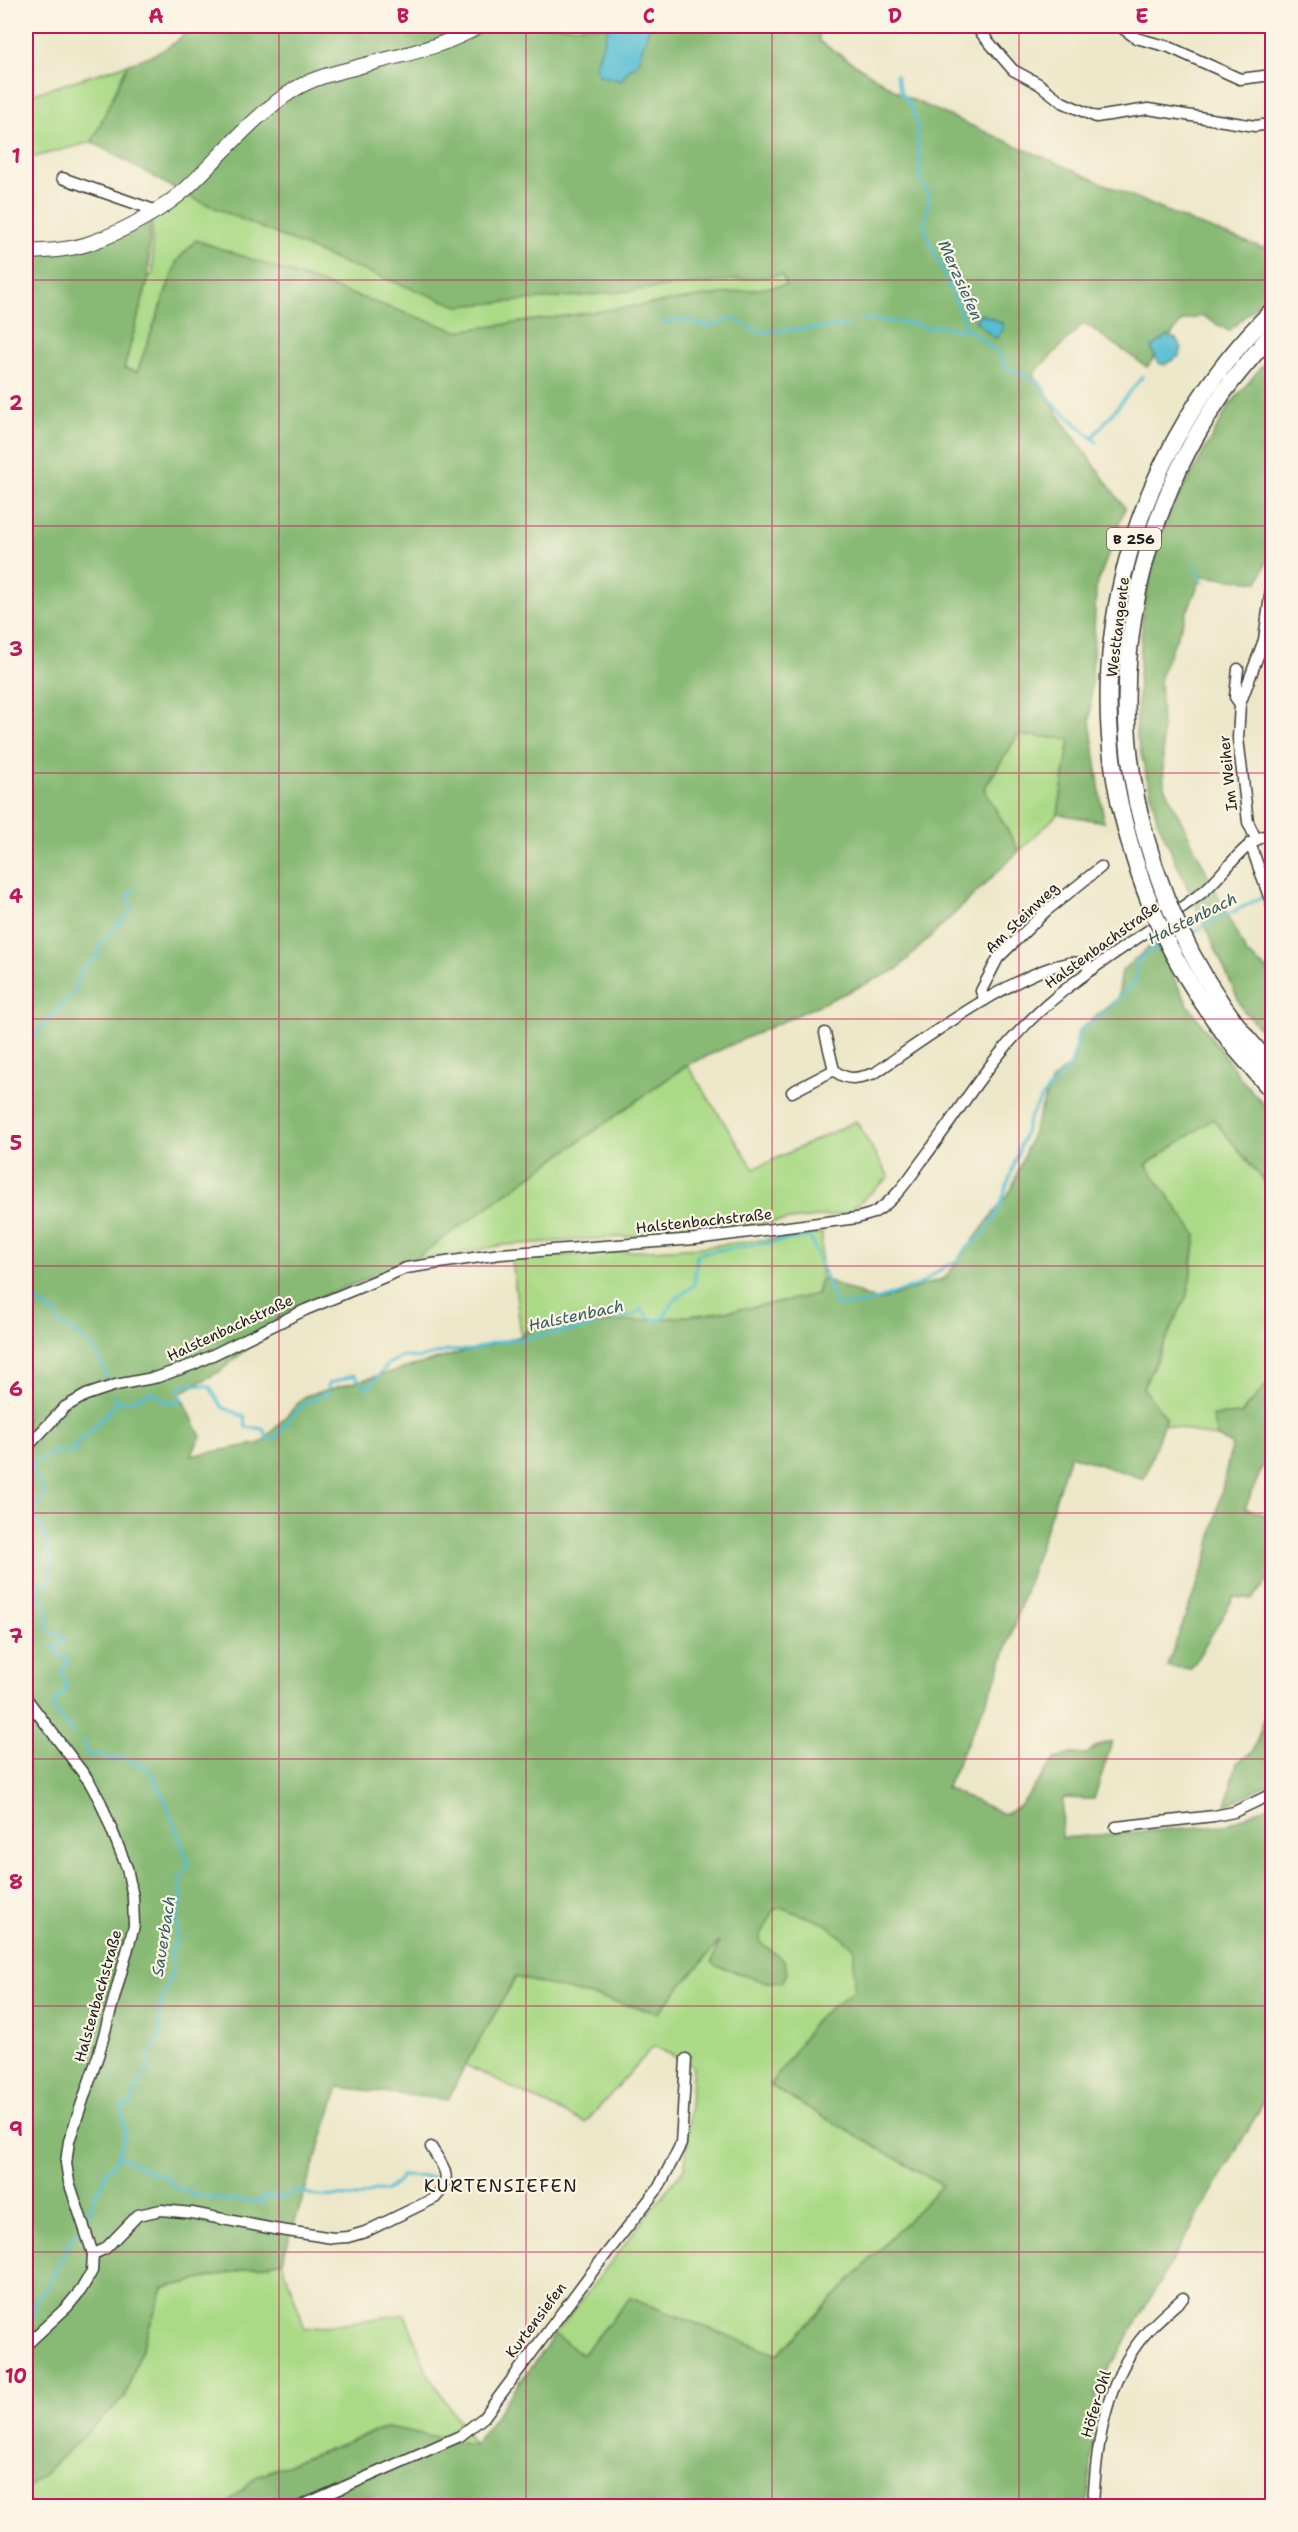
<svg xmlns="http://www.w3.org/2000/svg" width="1298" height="2532" font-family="'Shantell Sans',sans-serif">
	<rect width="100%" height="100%" fill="#fcf5e5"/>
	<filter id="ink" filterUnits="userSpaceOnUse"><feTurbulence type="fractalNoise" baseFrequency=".0167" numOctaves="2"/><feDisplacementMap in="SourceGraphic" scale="12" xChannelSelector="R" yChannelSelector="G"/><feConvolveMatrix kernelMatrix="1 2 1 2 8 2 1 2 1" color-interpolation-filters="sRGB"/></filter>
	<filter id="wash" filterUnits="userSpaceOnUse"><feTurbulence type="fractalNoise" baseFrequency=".008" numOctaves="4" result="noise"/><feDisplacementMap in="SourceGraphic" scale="24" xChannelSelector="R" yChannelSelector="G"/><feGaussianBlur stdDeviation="1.35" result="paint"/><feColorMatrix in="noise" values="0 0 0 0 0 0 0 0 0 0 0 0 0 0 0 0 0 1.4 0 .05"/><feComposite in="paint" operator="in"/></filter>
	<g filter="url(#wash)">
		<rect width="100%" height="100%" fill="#ede7c9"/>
		<g fill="#abda87" stroke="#647b52" stroke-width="1.5">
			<polygon points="128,64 92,142 26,159 26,96"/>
			<polygon points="186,195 782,275 786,285 457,331 196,240 177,261 137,372 124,369 149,276 153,275 152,217"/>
			<polygon points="1018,735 1070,739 1058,814 1019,851 984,788"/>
			<polygon points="687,1065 754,1169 856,1121 889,1177 846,1214 639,1236 504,1245 410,1262"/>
			<polygon points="1213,1119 1272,1191 1272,1379 1240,1414 1213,1416 1217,1438 1164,1424 1166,1417 1143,1388 1188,1293 1196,1236 1146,1165"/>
			<path d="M822,1233l-1,45 -4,16c-93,23 -188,28 -284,33l-12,9 -9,-77 189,-12z"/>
			<polygon points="780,1907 826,1924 855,1948 854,1990 817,2018 770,2086 942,2185 778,2355 630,2298 582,2355 555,2334 685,2167 693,2066 654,2046 585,2123 465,2065 516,1977 658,2013 720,1941"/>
			<polygon points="282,2261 305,2329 405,2314 428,2374 474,2445 388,2427 257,2476 225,2506 26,2506 26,2490 125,2397 163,2288"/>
		</g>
		<g fill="#88ba74" stroke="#526b48" stroke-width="1.5">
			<path d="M190,26h629v15l85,55 287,126 72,26 9,-11v54l-43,40 -26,-15 -21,5 -35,46 -63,-44 -51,51 33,52 59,82 -29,80 -6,132 14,102 -46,-8 12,-75 -52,-4 -34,54 35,62 -123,119 -209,95 -277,197 -119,47 -70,62 -41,22 21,44 -11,19 71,-13 44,-47 216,-60 12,-9c96,-5 191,-10 284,-33l4,-16 57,23 67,-23 66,-88 41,-110 21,-17 5,-32 40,-33 4,-27 33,-29 33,63 54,75 30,34v77l-59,-72 -67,46 50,70 -8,58 -45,95 23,29 -22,62 -74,-24 -74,225 -50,108 58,26 16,-8 35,-47 16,-5h15l16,-10 10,-2 -18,57 -31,-1 -1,40 164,-13 46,-21v284l-176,304 -8,114h-863l32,-30 131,-49 86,18 81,-111 27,21 48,-57 148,57 164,-170 -172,-99 47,-68 37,-28v-42l-28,-24 -46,-17 -6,3 -14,28 1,5 23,17 3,13 -5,9h-18l-47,-16 -5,-4 7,-20 -61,71 -142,-36 -51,88 -17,35 -109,-13 -57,174 -119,27 -38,109 -99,93v-2321l6,86 118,-38 -1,59 -25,92 13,4 40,-111 19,-21 261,91 329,-46 -4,-10 -201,21 -123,10 -122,-46 -146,-63 -98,-55 36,-78c25,-9 47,-15 62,-38z"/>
			<polygon points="1272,354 1272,550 1258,582 1202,576 1160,677 1164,786 1247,954 1272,973 1272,1041 1243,1010 1158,822 1136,733 1143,608 1161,530 1229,406"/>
			<polygon points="1272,1379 1272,1450 1268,1454 1245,1508 1272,1517 1272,1575 1252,1599 1234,1597 1191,1669 1167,1666 1207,1558 1232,1444 1217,1438 1212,1416 1241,1414"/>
			<polygon points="1272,1697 1272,1782 1226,1805 1237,1763 1253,1751"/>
		</g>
		<g fill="#56bed3" stroke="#396d78" stroke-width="1.5">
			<polygon points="609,26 650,26 636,66 629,69 621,81 599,75 595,67"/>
			<polygon points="981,314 1002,323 1003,329 998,337 994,338 975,321"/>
			<polygon points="1167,336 1176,339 1182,348 1179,356 1164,365 1159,363 1151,348"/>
		</g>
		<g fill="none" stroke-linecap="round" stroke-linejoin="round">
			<g stroke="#56bed3" stroke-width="3">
				<polyline points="896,75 902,94 911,106 917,125 920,178 929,197 924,227 967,328 998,353 1007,368 1039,382 1055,405 1097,442"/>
				<polyline points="862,319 917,324 927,328 943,326 956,330 966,328"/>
				<polyline points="663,323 683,320 711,327 731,318 759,332 848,326"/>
				<polyline points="1093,437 1142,377"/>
				<polyline points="1195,565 1203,583"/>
				<polyline points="1187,935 1265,896"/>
				<path d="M26,1045l50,-56c0,-15 7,-23 20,-30l6,-18 29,-30 -2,-16 6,-7"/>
				<path d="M26,1294l30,20 3,9c29,17 36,21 48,54"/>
				<polyline points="113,1395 117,1402"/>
				<path d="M117,1402l16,-2 19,-8 17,12 12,-4 -2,-10 4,-6 26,2 13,21 23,10 1,10 18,2 4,10h6c19,-23 25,-38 54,-46v-9l26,-9 11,12 5,-1 18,-22 15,-8 15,2 30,-7 25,-1 18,-7 97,-15 14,-8 33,-5 6,-6 7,8 13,4 13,-20 20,-16 3,-29 4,-3 106,-16 4,2 24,63 4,4 29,-3 53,-19 20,-15 17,-9 6,-10 22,-17 13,-24 31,-92 15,-24 26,-28 9,-34 26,-20 29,-29 2,-20 8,-8 17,-8"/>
				<polyline points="26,1588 39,1587"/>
				<path d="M73,1733l-19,-24 1,-9 6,-4 5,-8 -4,-17 6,-9 -1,-5 -8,-1 -6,-11 12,-3 -5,-9 -9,1 -6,-12 4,-2c-1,-13 -11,-24 -10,-36l10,-2c7,-19 -3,-53 -17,-67l10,-15 2,-9 -11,-17v-11l16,-7 3,-5 21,2 4,-3 -4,-4 16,-13 28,-31"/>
				<path d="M82,1741l4,5v8l4,2 12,-2 6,6 12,-3 28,11 16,29 25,67 -10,18c0,5 3,9 3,14 1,8 -5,15 -5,23 -1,13 4,22 -7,31l3,18 -12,34 -2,37 -11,18v10l-15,27 1,6 -3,4 -9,3 3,30 -10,26 -10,10 -1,10 -8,9 -7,21"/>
				<path d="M118,2155c15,7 33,19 49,22l6,10c9,0 17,8 27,9 20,5 42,3 63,7v-5l5,-2 7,3 23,-8 20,5 41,1 15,-6h11l13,-9 3,-6 33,1"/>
				<polyline points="26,2323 35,2313 36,2300 47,2288 70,2241 79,2230"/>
			</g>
		</g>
	</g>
	<g filter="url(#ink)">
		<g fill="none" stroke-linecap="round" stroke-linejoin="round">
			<g stroke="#3b3a36" stroke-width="13">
				<g id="minor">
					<polyline points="975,26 1013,70 1039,84 1062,102 1096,117 1148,109 1255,126 1272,124"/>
					<polyline points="1119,26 1136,38 1169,47 1240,79 1272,75"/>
					<polyline points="62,178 154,210"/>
					<polyline points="1238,669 1235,697 1240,704"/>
					<polyline points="1256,839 1248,822 1238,738 1240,704 1264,640 1272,582"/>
					<polyline points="1250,843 1272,905"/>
					<polyline points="985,1000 981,991 998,958 1046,911 1101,867"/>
					<polyline points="825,1033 834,1070"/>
					<path d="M792,1092l42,-22c13,12 25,8 41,3 35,-24 171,-124 210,-109 3,1 5,3 8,5"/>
					<path d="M26,1448l39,-41 21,-12 30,-10 42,-8 36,-13 111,-54 101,-42 94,-14 195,-15 162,-21c6,-2 13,-3 18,-6 19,-11 33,-32 46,-50 32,-42 59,-88 95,-127 53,-59 126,-96 188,-144 19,-16 44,-55 68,-57"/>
					<polyline points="26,1698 89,1781 101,1803 127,1868 133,1897 134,1926 99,2053 69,2141 66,2163 69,2182 93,2254 92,2271 81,2290 67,2307 26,2345"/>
					<polyline points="1116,1827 1214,1816 1234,1812 1272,1794"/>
					<path d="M93,2254l12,-5 33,-34 23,-5 31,3 82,16 59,9 15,-1 17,-5 70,-34c20,-21 8,-31 -4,-51"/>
					<polyline points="301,2506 460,2436 484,2417 589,2276 659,2187 681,2144 686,2059"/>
					<path d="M1093,2506c3,-59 12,-127 53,-173 11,-13 25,-24 37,-35"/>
				</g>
			</g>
			<g stroke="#3b3a36" stroke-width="16">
				<path id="major" d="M26,252c21,-1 47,-2 67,-10 29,-10 71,-33 94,-54 35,-33 67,-73 108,-99 18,-11 39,-16 59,-21 42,-12 89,-20 125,-42"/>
			</g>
			<g stroke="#3b3a36" stroke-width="19">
				<g id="highway">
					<path d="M1137,803c-29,-141 4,-292 86,-410 15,-21 33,-40 49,-60"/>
					<path d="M1120,805c-39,-176 24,-369 152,-494"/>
					<polyline points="1248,1039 1272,1067"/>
					<polyline points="1236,1049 1272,1091"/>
				</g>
			</g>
			<use href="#minor" stroke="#fff" stroke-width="10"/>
			<use href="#major" stroke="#fff" stroke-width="14"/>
			<use href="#highway" stroke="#fff" stroke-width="16"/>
			<g stroke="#3b3a36" stroke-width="19" stroke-linecap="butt">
				<g id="highway-bridge">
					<path d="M1137,803c20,88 54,166 111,236"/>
					<path d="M1120,805c23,99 54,164 116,244"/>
				</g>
			</g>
			<use href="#highway-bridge" stroke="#fff" stroke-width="16"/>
		</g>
	</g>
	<path fill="none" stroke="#c2185b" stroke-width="1.5" stroke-opacity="0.55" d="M279,26v2480M526,26v2480M772,26v2480M1019,26v2480M26,280h1246M26,526h1246M26,773h1246M26,1019h1246M26,1266h1246M26,1513h1246M26,1759h1246M26,2006h1246M26,2252h1246"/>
	<g text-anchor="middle" stroke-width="4.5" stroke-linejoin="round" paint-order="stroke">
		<rect fill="#fcf5e5" stroke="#5f5d58" stroke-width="1.5" x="1107" y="528" width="54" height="22" rx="4.5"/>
		<g font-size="14" font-weight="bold" fill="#1c1c1c">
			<text x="1134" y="544">B 256</text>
		</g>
		<g font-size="15" fill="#1c1c1c" stroke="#fcf5e5">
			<text transform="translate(1118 627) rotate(-83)" y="5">Westtangente</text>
			<text transform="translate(1228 773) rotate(-96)" y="5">Im Weiher</text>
			<text transform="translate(1022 918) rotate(-44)" y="5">Am Steinweg</text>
			<text transform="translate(1102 945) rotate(-36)" y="5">Halstenbachstraße</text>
			<text transform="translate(704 1221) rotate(-6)" y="5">Halstenbachstraße</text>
			<text transform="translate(230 1328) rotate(-25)" y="5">Halstenbachstraße</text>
			<text transform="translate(98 1996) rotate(-74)" y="5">Halstenbachstraße</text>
			<text transform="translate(536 2320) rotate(-53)" y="5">Kurtensiefen</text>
			<text transform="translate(1096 2404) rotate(-73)" y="5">Höfer-Ohl</text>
		</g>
		<g font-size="16" font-style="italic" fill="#335d65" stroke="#fcf5e5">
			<text transform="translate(961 280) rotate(66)" y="6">Merzsiefen</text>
			<text transform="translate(1192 918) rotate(-26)" y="6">Halstenbach</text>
			<text transform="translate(576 1315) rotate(-12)" y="6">Halstenbach</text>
			<text transform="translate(163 1936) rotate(-81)" y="6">Sauerbach</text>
		</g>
		<g font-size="18" letter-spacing="1.5" fill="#1c1c1c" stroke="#fcf5e5">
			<text x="501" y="2192">KURTENSIEFEN</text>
		</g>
	</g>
	<rect width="1298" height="2532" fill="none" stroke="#fcf5e5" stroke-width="66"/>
	<rect x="33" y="33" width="1232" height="2466" fill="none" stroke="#c2185b" stroke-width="2"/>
	<g font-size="20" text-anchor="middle" font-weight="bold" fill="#c2185b">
		<text x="156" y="23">A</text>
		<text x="403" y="23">B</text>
		<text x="649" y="23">C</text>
		<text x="895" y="23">D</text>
		<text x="1142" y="23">E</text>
		<text x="16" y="163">1</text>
		<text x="16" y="410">2</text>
		<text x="16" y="656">3</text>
		<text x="16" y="903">4</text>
		<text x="16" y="1150">5</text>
		<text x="16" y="1396">6</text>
		<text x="16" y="1643">7</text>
		<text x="16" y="1889">8</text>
		<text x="16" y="2136">9</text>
		<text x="16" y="2383">10</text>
	</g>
</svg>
